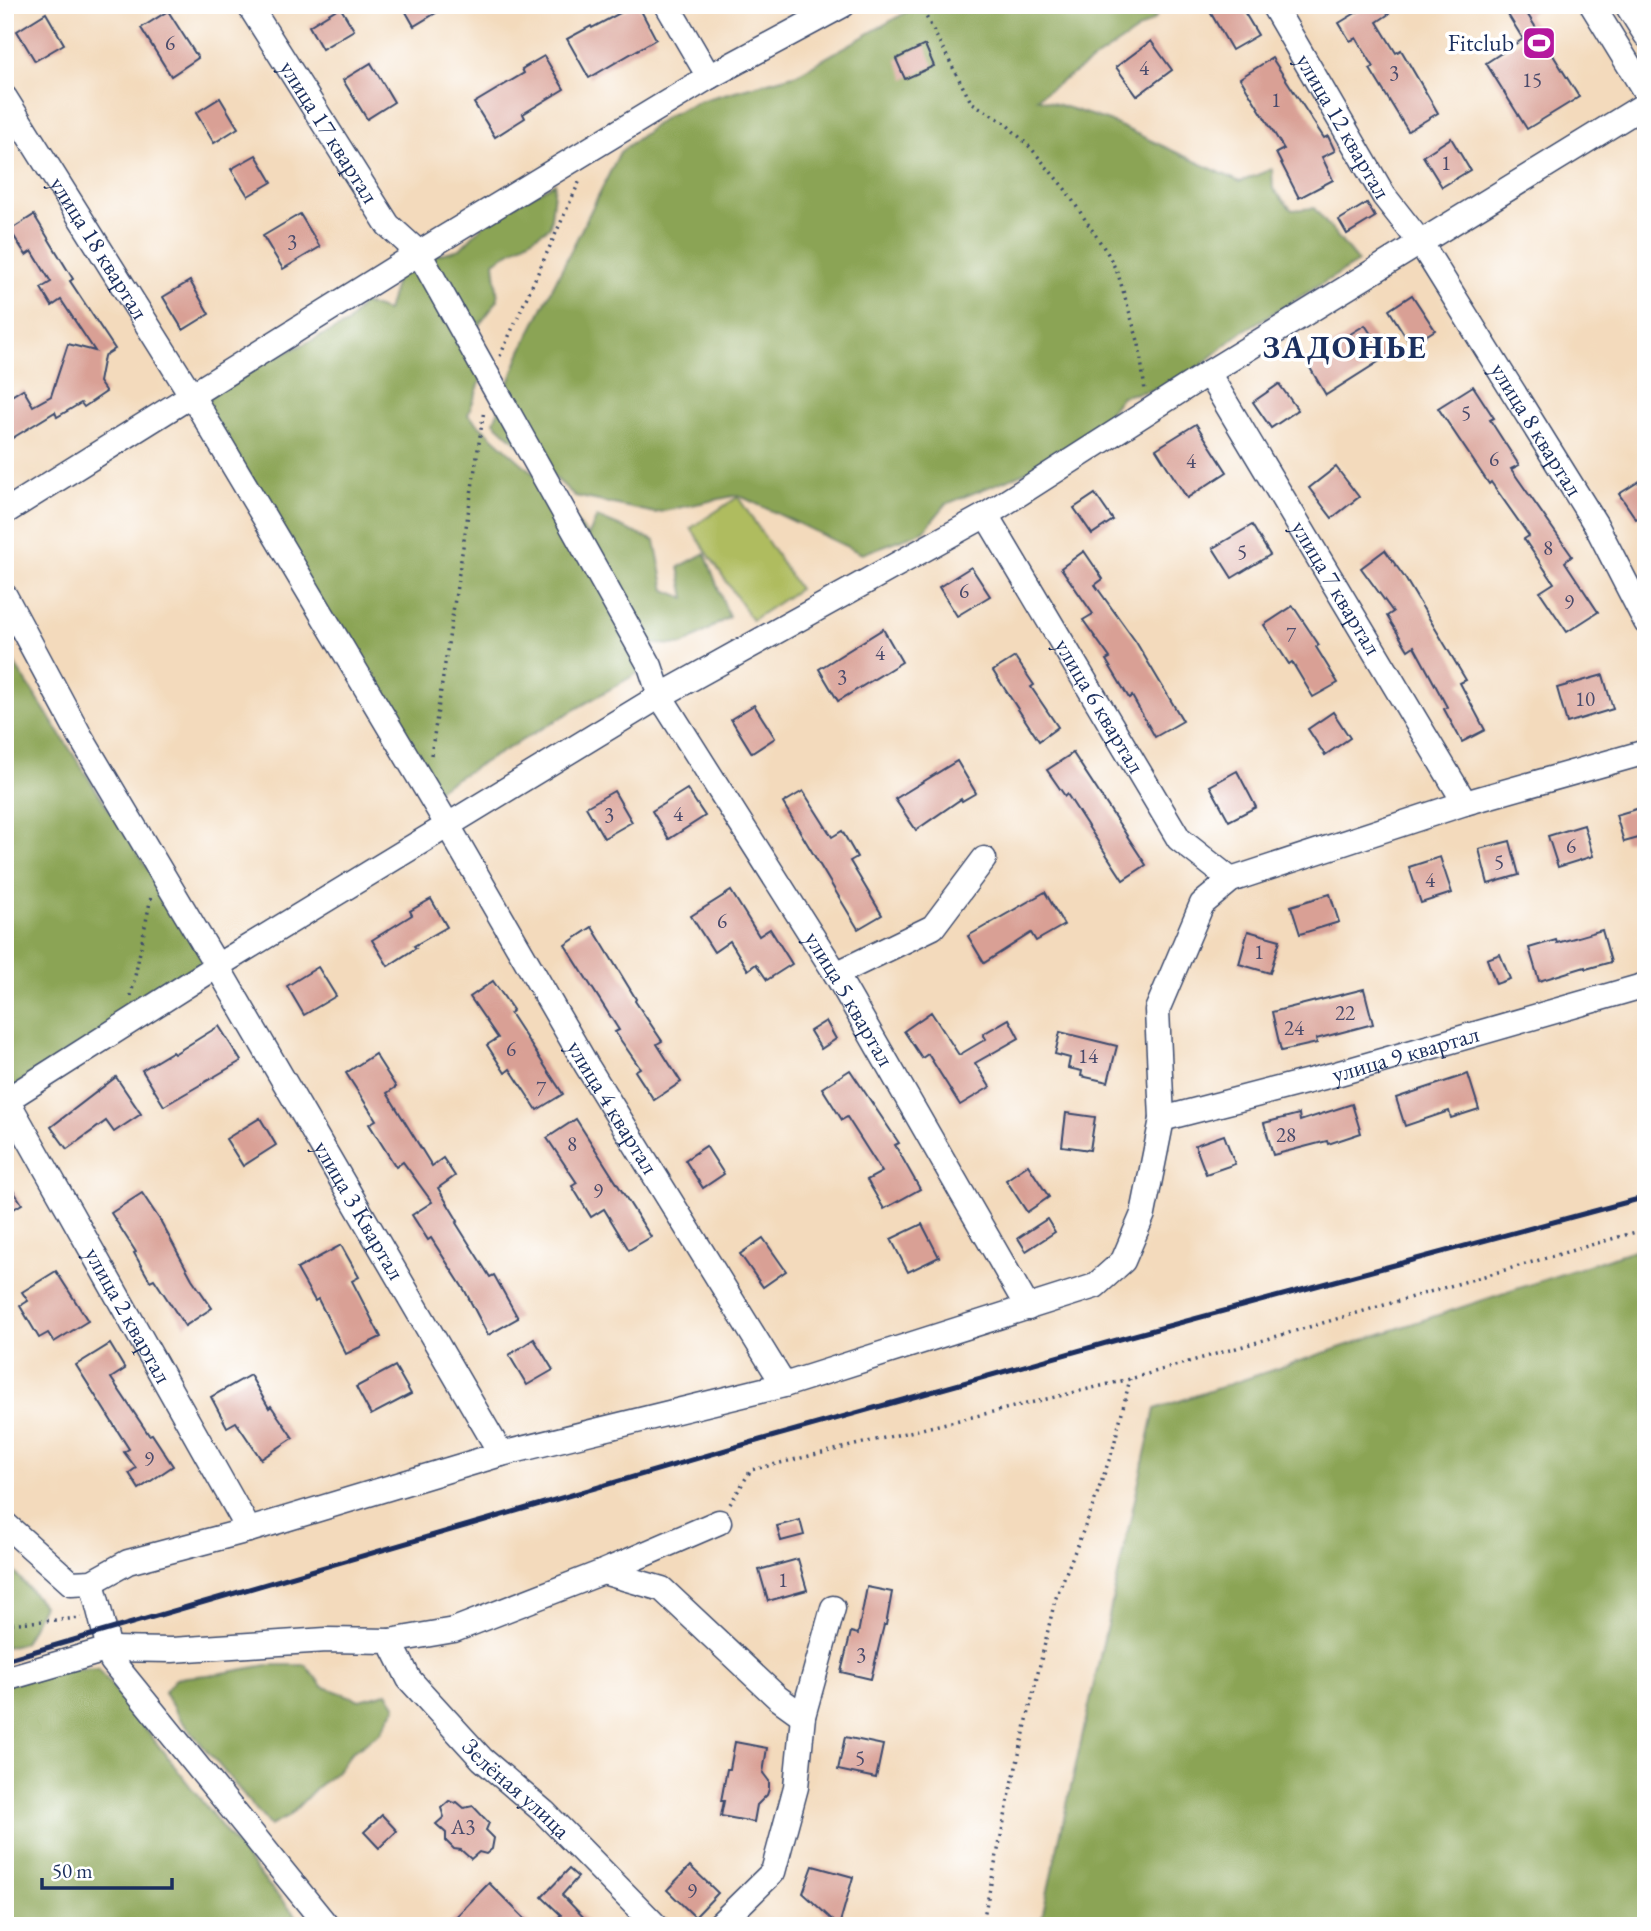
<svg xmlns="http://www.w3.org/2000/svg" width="1651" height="1931" font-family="'EB Garamond',serif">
	<rect width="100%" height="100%" fill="#fff"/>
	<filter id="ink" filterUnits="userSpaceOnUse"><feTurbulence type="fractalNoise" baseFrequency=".0143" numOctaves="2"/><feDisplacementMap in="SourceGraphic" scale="14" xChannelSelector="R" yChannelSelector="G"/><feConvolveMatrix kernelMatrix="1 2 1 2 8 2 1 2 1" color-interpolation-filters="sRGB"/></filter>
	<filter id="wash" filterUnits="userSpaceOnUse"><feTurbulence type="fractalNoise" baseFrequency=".00686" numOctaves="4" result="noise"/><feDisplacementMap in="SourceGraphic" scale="28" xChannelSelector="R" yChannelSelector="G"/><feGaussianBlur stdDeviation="1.57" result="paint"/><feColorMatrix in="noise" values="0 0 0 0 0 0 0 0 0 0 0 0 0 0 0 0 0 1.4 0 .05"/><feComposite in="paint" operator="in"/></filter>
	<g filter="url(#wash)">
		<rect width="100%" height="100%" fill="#f3dabc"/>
		<polygon fill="#afbc5e" stroke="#65765e" stroke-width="2" points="738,497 799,589 752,620 691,528"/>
		<g fill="#8ba455" stroke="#536a5a" stroke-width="2">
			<polygon points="919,5 1158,5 1156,18 1037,98 1109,121 1240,182 1272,169 1273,189 1292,210 1314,208 1358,262 1240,333 1178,385 1122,396 1081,450 946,504 924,531 862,554 738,495 655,513 575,496 494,422 521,351 620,152 667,116 699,101 797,74"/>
			<polygon points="555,183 550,227 494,262 498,300 474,332 481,380 468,415 543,482 588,536 597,517 655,541 665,590 685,598 679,567 705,553 729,617 683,645 652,644 650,666 429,794 192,396 347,324 363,303 387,311 397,277 432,256 460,249 489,219"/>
			<polygon points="5,643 16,666 143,862 214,965 5,1106"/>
			<polygon points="1646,1246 1646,1926 1040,1926 1155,1409"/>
			<polygon points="5,1561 43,1605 24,1643 5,1647"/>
			<polygon points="267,1665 306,1665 322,1686 360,1700 387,1693 396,1706 381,1732 352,1752 335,1773 316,1788 288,1817 270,1826 181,1720 164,1693 176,1678 217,1674"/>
			<polygon points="98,1668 257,1872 305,1926 5,1926 5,1685 58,1670"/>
		</g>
		<g id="blocks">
			<g fill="#d9a095">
				<polygon points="402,5 449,5 414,26"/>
				<polygon points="635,5 638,5 656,39 589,78 567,39 591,26 592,28"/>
				<polygon points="1217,5 1240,5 1258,35 1232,50 1209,10"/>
				<polygon points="1369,5 1384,5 1389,14 1377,22 1396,53 1401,50 1438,113 1408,131 1370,69 1374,67 1356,38 1350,41 1339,23"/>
				<polygon points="1502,5 1543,5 1528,15 1579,97 1527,129 1486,63 1523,39"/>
				<polygon points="340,7 354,30 322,49 309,26"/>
				<polygon points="168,11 198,58 171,76 141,28"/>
				<polygon points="46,13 64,44 35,61 17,31"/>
				<polygon points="1151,41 1172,70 1137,96 1116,67"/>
				<polygon points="925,45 934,66 905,79 896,59"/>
				<polygon points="544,56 564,89 523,114 525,118 495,137 474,103 524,73 522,69"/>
				<polygon points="1272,58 1324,138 1328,136 1335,151 1322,157 1333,180 1299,198 1276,153 1284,149 1240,78"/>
				<polygon points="371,63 394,102 367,119 343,80"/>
				<polygon points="220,98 238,128 214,143 196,113"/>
				<polygon points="1451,138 1470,170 1442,187 1423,156"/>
				<polygon points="256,155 272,182 248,196 231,169"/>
				<polygon points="1367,203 1375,217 1347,234 1339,220"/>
				<polygon points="300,214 320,247 283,269 263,236"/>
				<polygon points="34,215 73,279 70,281 115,349 104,356 99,382 106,392 84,407 81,403 57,417 55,412 11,439 5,430 5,400 23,389 33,406 51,396 68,344 95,351 61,300 52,306 41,288 51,282 32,251 26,255 10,230"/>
				<polygon points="190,281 209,314 183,330 163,297"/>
				<polygon points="1412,295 1435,330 1411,345 1389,310"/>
				<polygon points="1365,325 1386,357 1326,395 1306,361"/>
				<polygon points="1279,384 1298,410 1271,428 1253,402"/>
				<polygon points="1473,386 1494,418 1490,420 1519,465 1511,469 1572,556 1565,562 1598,612 1567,632 1540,592 1554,583 1524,539 1529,536 1491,482 1489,484 1438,408"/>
				<polygon points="1196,424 1227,472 1187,498 1156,449"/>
				<polygon points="1336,467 1359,497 1332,518 1309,488"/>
				<polygon points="1646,477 1646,513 1636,519 1619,494"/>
				<polygon points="1095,494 1113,520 1092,534 1074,508"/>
				<polygon points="1252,525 1270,555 1232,578 1213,548"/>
				<polygon points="1385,550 1405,578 1466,680 1460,683 1485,730 1462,742 1444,709 1447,707 1414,646 1408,650 1387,616 1393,612 1361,568"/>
				<polygon points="1084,551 1103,579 1095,585 1136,642 1183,721 1155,737 1132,696 1129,698 1106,660 1110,658 1083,620 1093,614 1061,568"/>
				<polygon points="971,567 990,596 957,616 939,587"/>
				<polygon points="1293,606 1319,645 1316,647 1338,683 1313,697 1292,662 1289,664 1264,625"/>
				<polygon points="883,629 902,662 838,701 819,669"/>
				<polygon points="1015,657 1034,685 1031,687 1058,727 1039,741 993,671"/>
				<polygon points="1603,675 1613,709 1567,723 1557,688"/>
				<polygon points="754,705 775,738 752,753 731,719"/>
				<polygon points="1333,712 1350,738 1325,755 1308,729"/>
				<polygon points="1073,753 1146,865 1123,880 1067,794 1065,796 1047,770"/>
				<polygon points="957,761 976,793 962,801 961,799 916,830 895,799"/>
				<polygon points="1237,771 1256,807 1229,821 1210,786"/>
				<polygon points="687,789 705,816 669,839 652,811"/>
				<polygon points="614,791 632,822 604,838 586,807"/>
				<polygon points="803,791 832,837 842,831 857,857 850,861 882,915 858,929 783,803"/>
				<polygon points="1643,807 1646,817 1646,836 1624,842 1616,815"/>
				<polygon points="1584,825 1593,856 1558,867 1548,836"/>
				<polygon points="1510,841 1519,875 1488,884 1479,849"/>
				<polygon points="1440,857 1452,893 1421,903 1409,867"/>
				<polygon points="731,891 759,936 770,929 792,964 767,980 756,964 748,970 730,941 714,952 691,916"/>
				<polygon points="1045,892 1064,925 1036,941 1031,933 984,963 968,936"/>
				<polygon points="1330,894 1339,922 1300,934 1291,906"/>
				<polygon points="431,899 447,927 414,946 416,948 388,966 372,940 412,915 410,911"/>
				<polygon points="592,927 636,999 635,1001 662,1041 657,1044 681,1082 654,1100 635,1071 640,1068 615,1032 619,1030 565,945"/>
				<polygon points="1602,930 1611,962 1586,969 1585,967 1539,981 1529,948 1556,940 1557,943"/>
				<polygon points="1248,931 1280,940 1270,973 1239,964"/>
				<polygon points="1500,954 1510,979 1496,984 1487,959"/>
				<polygon points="318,967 336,996 304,1015 287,986"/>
				<polygon points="493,981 513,1010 510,1013 563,1094 537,1110 510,1069 505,1073 487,1045 498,1038 470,997"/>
				<polygon points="1364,989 1373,1024 1316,1039 1317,1043 1281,1051 1272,1012"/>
				<polygon points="931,1012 959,1055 986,1039 983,1034 1009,1019 1019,1038 975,1063 990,1087 960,1105 928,1054 922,1058 904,1031"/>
				<polygon points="826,1021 836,1039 821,1049 810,1031"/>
				<polygon points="219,1026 241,1061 164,1106 142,1070 172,1052 174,1054"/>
				<polygon points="1060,1032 1117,1046 1108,1082 1081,1076 1082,1071 1068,1068 1070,1058 1055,1054"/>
				<polygon points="375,1054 396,1087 387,1093 432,1166 443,1158 455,1176 438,1188 458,1221 456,1223 490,1277 494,1275 518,1318 488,1335 465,1291 431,1238 428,1240 412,1215 432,1202 403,1162 396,1167 369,1124 376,1120 346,1073"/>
				<polygon points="850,1070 899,1143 895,1145 920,1189 884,1209 867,1180 882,1172 847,1117 842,1120 822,1088"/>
				<polygon points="1468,1074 1479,1109 1451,1118 1449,1111 1405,1126 1396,1098"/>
				<polygon points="116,1077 141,1114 114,1132 106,1121 67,1149 51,1127"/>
				<polygon points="1352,1104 1361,1133 1328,1144 1327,1141 1273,1155 1264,1123 1299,1114 1300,1121"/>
				<polygon points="1066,1113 1095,1117 1090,1150 1062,1146"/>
				<polygon points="260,1118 276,1145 243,1166 226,1139"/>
				<polygon points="576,1119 651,1237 629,1250 604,1209 591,1217 572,1186 577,1183 547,1138"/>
				<polygon points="1224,1135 1235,1164 1206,1174 1195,1145"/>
				<polygon points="706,1146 724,1174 703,1188 685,1160"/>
				<polygon points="1028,1165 1049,1197 1027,1212 1006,1180"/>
				<polygon points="5,1178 22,1204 5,1214"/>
				<polygon points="142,1193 160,1220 192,1279 212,1308 185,1326 154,1279 150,1281 134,1253 136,1252 111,1213"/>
				<polygon points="1047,1219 1055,1232 1026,1251 1018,1238"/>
				<polygon points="922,1224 939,1257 908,1272 891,1239"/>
				<polygon points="763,1238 786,1271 763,1287 740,1254"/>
				<polygon points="341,1245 359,1277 352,1281 381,1337 346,1354 318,1299 315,1301 297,1269"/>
				<polygon points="56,1271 88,1321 54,1342 48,1333 39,1338 20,1306 28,1301 22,1292"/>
				<polygon points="534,1339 553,1370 527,1385 509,1355"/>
				<polygon points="110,1344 125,1369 111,1378 149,1435 152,1434 173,1466 139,1489 129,1473 136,1468 124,1452 129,1449 76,1365"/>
				<polygon points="395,1366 411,1394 371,1415 356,1387"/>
				<polygon points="250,1375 269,1408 271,1406 293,1438 261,1459 236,1422 227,1427 211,1397"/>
				<polygon points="800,1520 804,1535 781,1541 777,1526"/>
				<polygon points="798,1559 807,1590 768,1601 759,1570"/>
				<polygon points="867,1587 892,1592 886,1625 884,1625 871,1679 841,1672 851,1632 858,1634"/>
				<polygon points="845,1737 883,1745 876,1778 838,1770"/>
				<polygon points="735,1742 767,1748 763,1773 769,1781 769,1789 767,1795 757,1805 754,1822 721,1816 724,1801 721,1801 727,1769 730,1769"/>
				<polygon points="449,1801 455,1803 457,1802 464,1808 473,1806 489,1823 486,1830 494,1838 492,1849 486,1854 479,1852 471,1859 461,1850 454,1849 446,1841 446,1833 436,1824 444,1817 441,1808"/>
				<polygon points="382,1815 397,1831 379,1848 364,1832"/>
				<polygon points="690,1866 718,1893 695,1917 667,1890"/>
				<polygon points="813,1866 853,1877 839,1926 803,1893"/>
				<polygon points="569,1869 578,1877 562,1895 592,1926 551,1926 561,1915 542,1897"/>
				<polygon points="489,1883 532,1926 447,1926"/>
			</g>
		</g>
	</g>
	<g filter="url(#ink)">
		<use href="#blocks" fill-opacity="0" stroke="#3b496c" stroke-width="2"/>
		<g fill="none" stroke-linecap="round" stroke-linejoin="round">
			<g stroke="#3b496c" stroke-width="27">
				<g id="minor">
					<path id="s1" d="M249,5l139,220 31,28 231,413 10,30 176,278 192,334"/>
					<polyline points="667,5 709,77"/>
					<path id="s2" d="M1273,5l111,191 36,46 176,283 50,97"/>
					<polyline points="1592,5 1646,93"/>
					<polyline points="1627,5 1646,35"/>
					<path id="s3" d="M5,98l187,298 255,428 140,242 197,319"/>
					<path id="s4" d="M1208,373l257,430"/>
					<polyline points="5,512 419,253 709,77 843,5"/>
					<path id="s5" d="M986,515l193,324 52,41"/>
					<path id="s6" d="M5,596l75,140 137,230 284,488"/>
					<polyline points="836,974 933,927 984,859"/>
					<path id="s7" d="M7,1100l242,430"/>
					<polyline points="5,1101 217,966 660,696 986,515 1208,373 1646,104"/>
					<path id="s8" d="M1162,1119l174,-45 310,-89"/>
					<polyline points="5,1524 71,1583 92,1582 128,1562 249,1530 501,1454 784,1385 1095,1286 1123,1261 1143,1214 1162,1119 1157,1010 1202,904 1231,880 1465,803 1646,752"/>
					<polyline points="603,1572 662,1589 778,1698 803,1716"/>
					<polyline points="92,1582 112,1661 327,1926"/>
					<path id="s9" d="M390,1641l19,38 73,80 62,53 112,114"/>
					<polyline points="5,1679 109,1649 172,1650 326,1640 390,1641 454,1630 603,1572 719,1522"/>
					<polyline points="718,1926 773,1872 796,1787 803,1716 833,1608"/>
				</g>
			</g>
			<g stroke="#3b496c" stroke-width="3.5" stroke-dasharray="2 5" stroke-linecap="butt">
				<polyline points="920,5 971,102 1005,123 1031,148 1065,189 1108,254 1118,274 1139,344 1145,391"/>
				<polyline points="500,356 581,178"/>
				<polyline points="431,755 484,410"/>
				<polyline points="131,996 151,897"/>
				<polyline points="730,1504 751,1470 1130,1379 1646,1229"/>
				<polyline points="5,1624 82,1618"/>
				<polyline points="982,1926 1010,1793 1055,1600 1090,1514 1113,1449 1130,1379"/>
			</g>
			<use href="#minor" stroke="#fff" stroke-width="24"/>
			<polyline stroke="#1b2f5e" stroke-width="5" points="5,1660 760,1440 1131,1336 1646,1197"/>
		</g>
	</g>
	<defs>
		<g id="stadium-square" transform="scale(1.75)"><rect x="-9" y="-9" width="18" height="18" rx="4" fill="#b5179e" stroke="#fff"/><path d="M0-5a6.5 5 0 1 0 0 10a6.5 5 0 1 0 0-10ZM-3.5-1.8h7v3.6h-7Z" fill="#fff"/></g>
	</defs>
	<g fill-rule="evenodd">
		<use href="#stadium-square" x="1539" y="43"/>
	</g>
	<g text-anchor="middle" stroke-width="7" stroke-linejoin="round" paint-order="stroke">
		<g font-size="21" fill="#4a4b6c">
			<text x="170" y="50">6</text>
			<text x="1144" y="75">4</text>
			<text x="1394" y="80">3</text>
			<text x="1532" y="87">15</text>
			<text x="1276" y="107">1</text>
			<text x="1446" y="170">1</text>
			<text x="292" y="249">3</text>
			<text x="1466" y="420">5</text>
			<text x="1494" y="466">6</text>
			<text x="1191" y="468">4</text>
			<text x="1548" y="555">8</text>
			<text x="1242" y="559">5</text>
			<text x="964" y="598">6</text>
			<text x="1569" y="609">9</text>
			<text x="1291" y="642">7</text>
			<text x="880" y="660">4</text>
			<text x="842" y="684">3</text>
			<text x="1585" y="706">10</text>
			<text x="678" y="821">4</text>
			<text x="609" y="822">3</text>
			<text x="1571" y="853">6</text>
			<text x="1499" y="869">5</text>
			<text x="1430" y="887">4</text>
			<text x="722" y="928">6</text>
			<text x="1259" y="959">1</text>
			<text x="1345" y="1020">22</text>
			<text x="1294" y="1035">24</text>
			<text x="511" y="1056">6</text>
			<text x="1088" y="1063">14</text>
			<text x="541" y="1096">7</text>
			<text x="1286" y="1142">28</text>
			<text x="572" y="1151">8</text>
			<text x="598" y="1198">9</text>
			<text x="149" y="1466">9</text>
			<text x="783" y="1587">1</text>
			<text x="861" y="1662">3</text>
			<text x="860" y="1765">5</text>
			<text x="463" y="1834">А3</text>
			<text x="692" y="1898">9</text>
		</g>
		<g font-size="24" fill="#1b2f5e" stroke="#fff" text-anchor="end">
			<text x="1514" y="51">Fitclub</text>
		</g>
		<g font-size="24" fill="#1b2f5e" stroke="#fff">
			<text dy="8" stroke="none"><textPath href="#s2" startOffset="140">улица 12 квартал</textPath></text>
			<text dy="8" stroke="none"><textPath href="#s1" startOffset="150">улица 17 квартал</textPath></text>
			<text dy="8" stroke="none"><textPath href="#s3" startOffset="177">улица 18 квартал</textPath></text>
			<text dy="8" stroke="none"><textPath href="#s2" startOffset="500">улица 8 квартал</textPath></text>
			<text dy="8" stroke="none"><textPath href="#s4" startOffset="250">улица 7 квартал</textPath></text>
			<text dy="8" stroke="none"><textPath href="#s5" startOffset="222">улица 6 квартал</textPath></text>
			<text dy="8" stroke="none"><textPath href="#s1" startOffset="1164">улица 5 квартал</textPath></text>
			<text dy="8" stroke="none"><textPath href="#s8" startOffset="252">улица 9 квартал</textPath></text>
			<text dy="8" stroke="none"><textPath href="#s3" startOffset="1178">улица 4 квартал</textPath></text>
			<text dy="8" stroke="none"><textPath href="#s6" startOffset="709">улица 3 Квартал</textPath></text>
			<text dy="8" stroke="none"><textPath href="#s7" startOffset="247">улица 2 квартал</textPath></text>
			<text dy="8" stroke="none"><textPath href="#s9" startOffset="196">Зелёная улица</textPath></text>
		</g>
		<g font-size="32" font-weight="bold" letter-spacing="2" fill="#1b2f5e" stroke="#fff">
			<text x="1345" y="358">ЗАДОНЬЕ</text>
		</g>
	</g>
	<rect width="1651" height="1931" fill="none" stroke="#fff" stroke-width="28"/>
	<path d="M42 1878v10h130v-10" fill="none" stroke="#1b2f5e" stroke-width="3.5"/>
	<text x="52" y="1878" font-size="21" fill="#1b2f5e" stroke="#ffffff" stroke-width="5" paint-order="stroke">50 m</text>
</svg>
